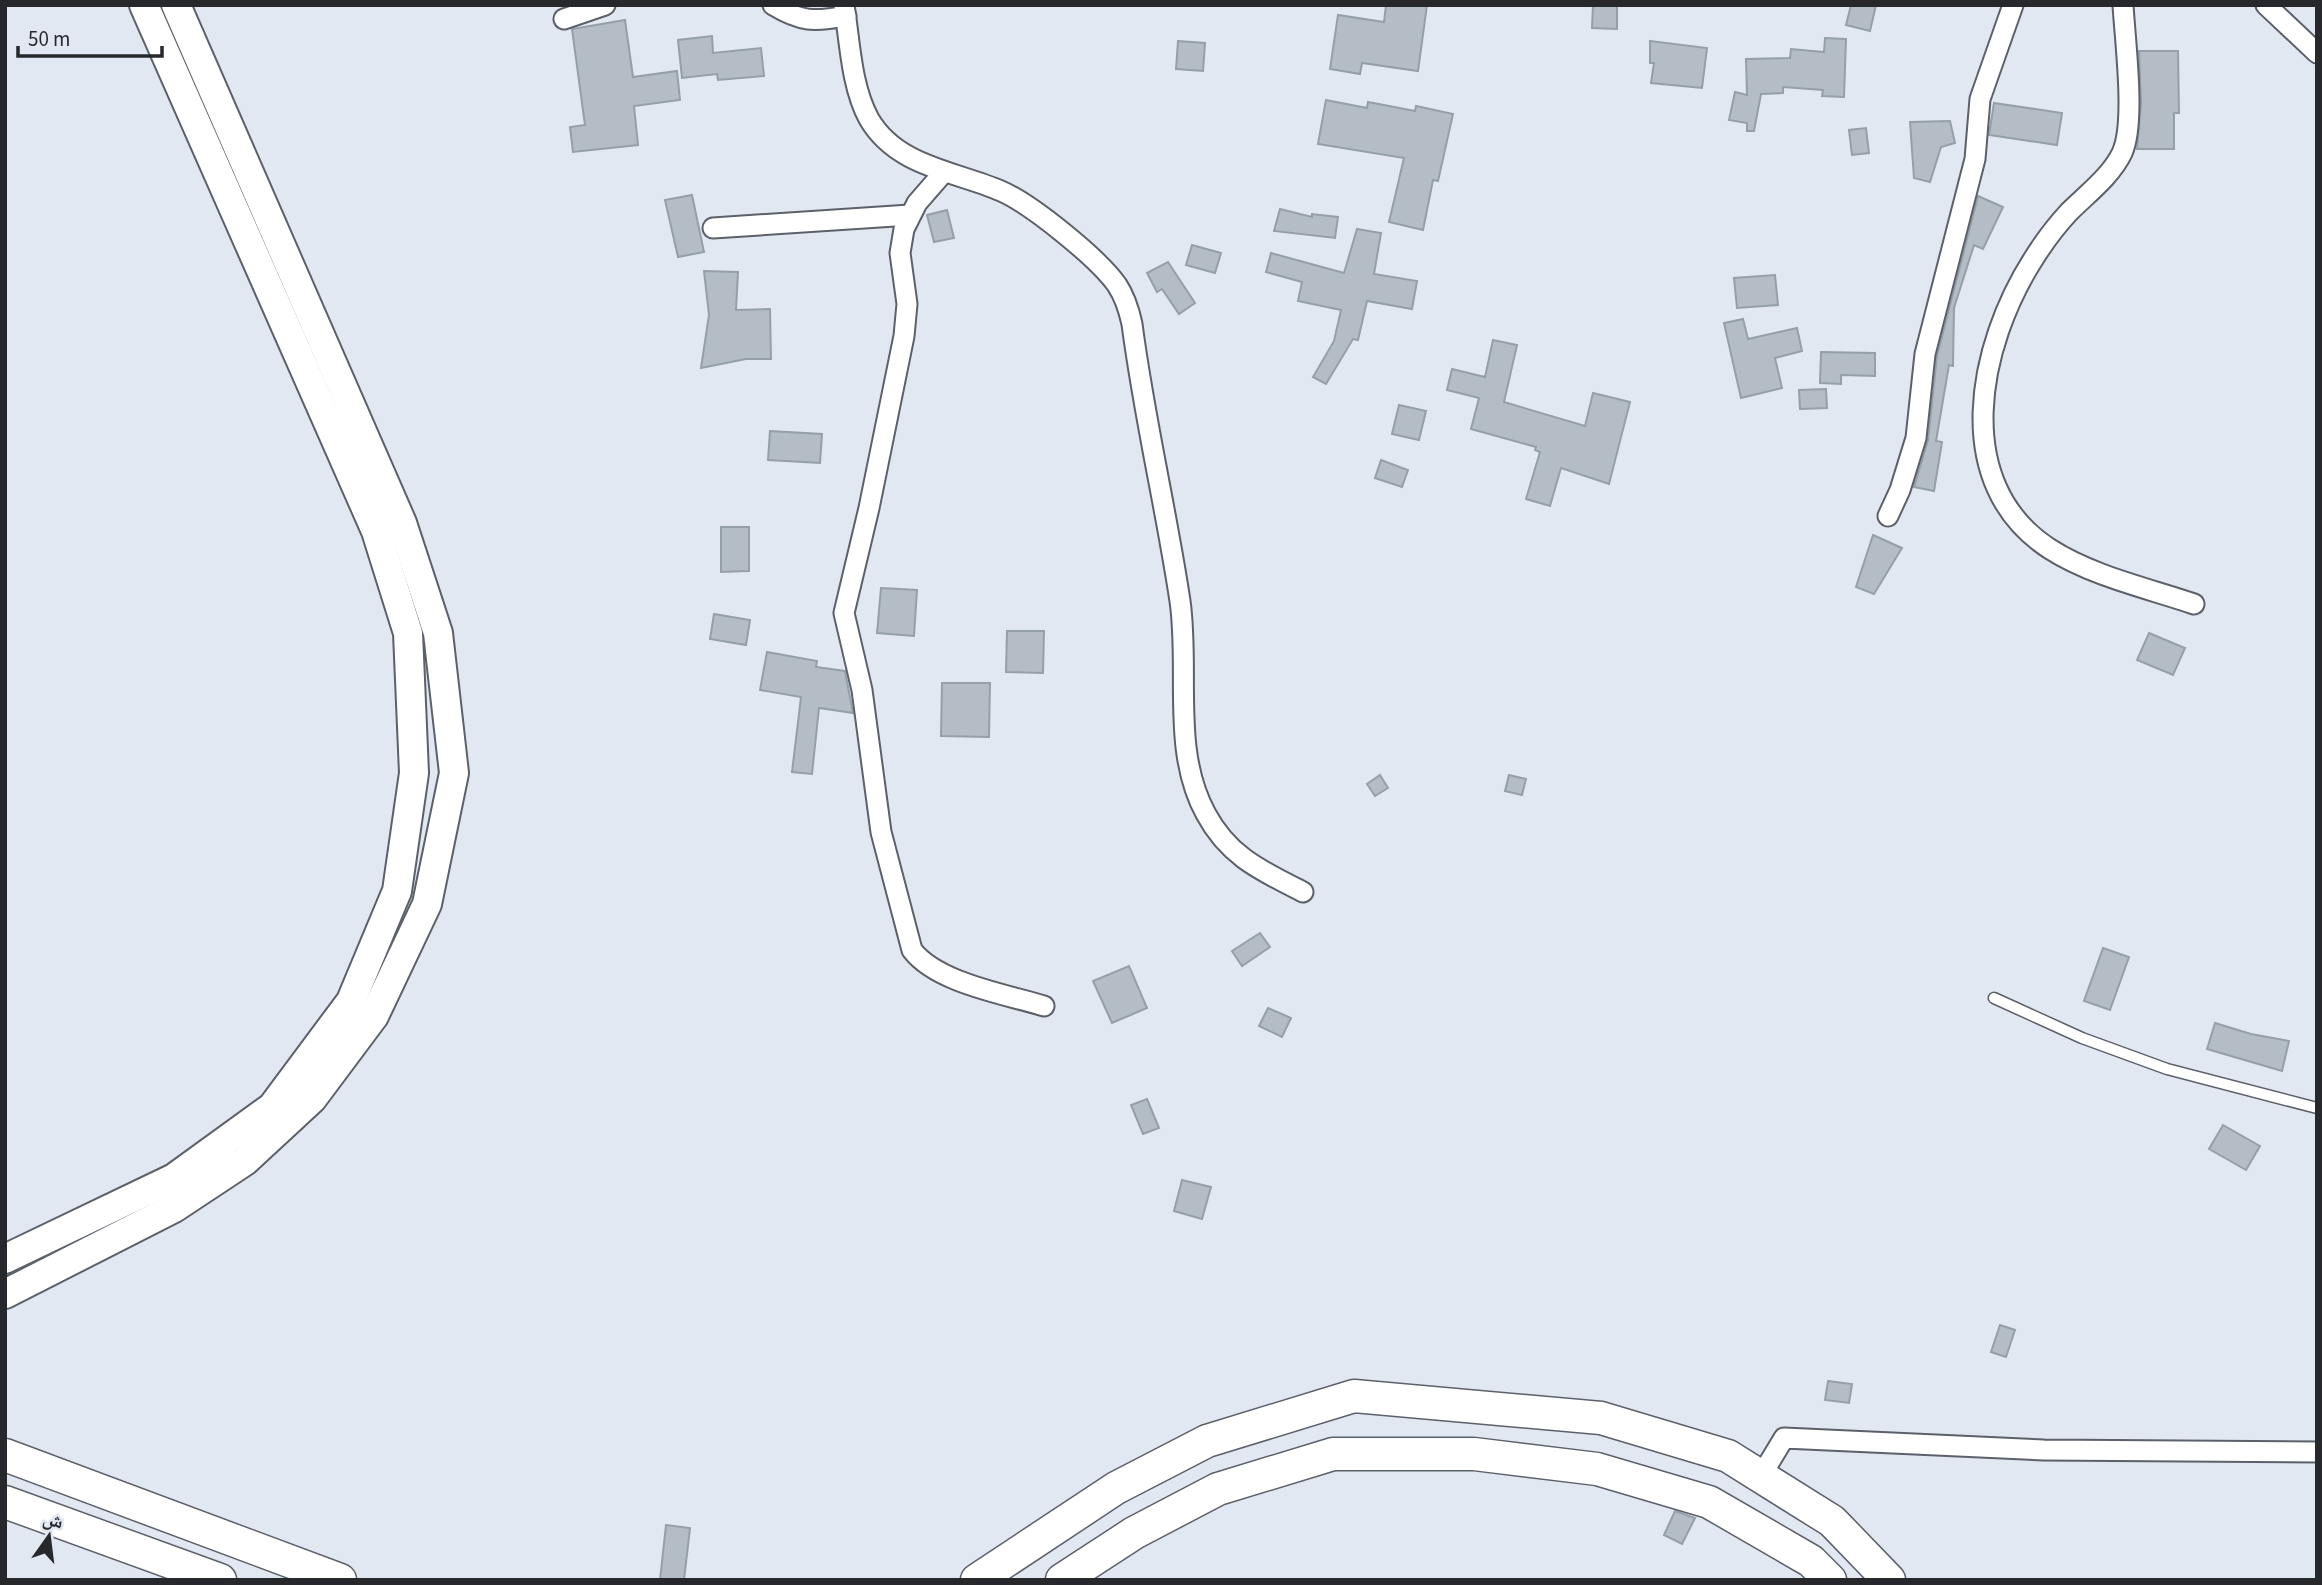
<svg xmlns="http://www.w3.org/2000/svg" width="2322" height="1585" font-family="'Source Sans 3','Noto Naskh Arabic',sans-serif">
	<rect width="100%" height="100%" fill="#e2e8f2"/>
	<g fill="#b4bdc6" stroke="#959fa7" stroke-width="2">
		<polygon points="1386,5 1427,5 1418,71 1362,63 1360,74 1330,69 1338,15 1384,22"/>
		<polygon points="1593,5 1617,5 1617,29 1592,28"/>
		<polygon points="1851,5 1876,5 1870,31 1846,25"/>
		<polygon points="625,20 633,77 677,71 680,100 634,106 638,145 573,152 570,127 585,125 572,29"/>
		<polygon points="712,36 713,53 761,48 764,76 718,80 717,74 682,78 678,40"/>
		<polygon points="1825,38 1846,39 1844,97 1822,96 1823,90 1783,87 1783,93 1761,94 1754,131 1747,131 1747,123 1729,120 1735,92 1747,95 1746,59 1790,58 1791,49 1824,52"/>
		<polygon points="1178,41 1205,43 1203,71 1176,69"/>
		<polygon points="1650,41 1707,48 1702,88 1651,83 1654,63 1650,63"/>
		<polygon points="2139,51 2178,51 2179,113 2174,113 2174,149 2137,149 2141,103"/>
		<polygon points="1326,100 1367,108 1368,102 1415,111 1416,106 1453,114 1438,181 1433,180 1423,230 1389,222 1404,158 1318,144"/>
		<polygon points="1994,103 2062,113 2057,145 1989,135"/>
		<polygon points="1950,121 1955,143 1941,147 1930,182 1914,178 1910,122"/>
		<polygon points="1866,128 1869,153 1852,155 1849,130"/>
		<polygon points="692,195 704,252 678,257 665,200"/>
		<polygon points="1978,196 2003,207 1983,249 1974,245 1954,308 1953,366 1949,365 1936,441 1942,442 1934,491 1914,487 1928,440 1937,356"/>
		<polygon points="1280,209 1312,217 1312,214 1338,217 1335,238 1274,231"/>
		<polygon points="947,210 954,238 934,242 927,215"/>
		<polygon points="1357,229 1381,233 1374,274 1417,281 1412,309 1367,301 1358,340 1353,339 1326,384 1313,377 1334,341 1341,310 1298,301 1302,282 1266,272 1271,253 1344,273"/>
		<polygon points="1192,245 1221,253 1215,273 1186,265"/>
		<polygon points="1168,262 1195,303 1179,314 1162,289 1157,292 1147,273"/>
		<polygon points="704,271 738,272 736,310 770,309 771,359 746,359 701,368 709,315"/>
		<polygon points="1775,275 1778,305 1737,308 1734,278"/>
		<polygon points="1743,319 1748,339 1797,328 1802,351 1775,358 1782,388 1741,398 1724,323"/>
		<polygon points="1493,340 1517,345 1504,402 1585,426 1593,393 1630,402 1609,484 1561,468 1550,506 1526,499 1540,452 1535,450 1536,447 1471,429 1479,398 1447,390 1452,369 1485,377"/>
		<polygon points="1821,352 1875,353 1875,376 1841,375 1841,384 1820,383"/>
		<polygon points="1826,389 1827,408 1800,409 1799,390"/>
		<polygon points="1399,405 1426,411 1419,440 1392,434"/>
		<polygon points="770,431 822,434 820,463 768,460"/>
		<polygon points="1381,460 1408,470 1402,487 1375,478"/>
		<polygon points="721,527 749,527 749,571 721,572"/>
		<polygon points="1873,535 1902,548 1874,594 1856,587"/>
		<polygon points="881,588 917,590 914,636 877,633"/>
		<polygon points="714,614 750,620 746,645 710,639"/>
		<polygon points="1007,631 1044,631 1043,673 1006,672"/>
		<polygon points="2149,633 2185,648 2173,675 2137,660"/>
		<polygon points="767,652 817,661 816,667 845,671 853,713 819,708 812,774 792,772 801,697 760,690"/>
		<polygon points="942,683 990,683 989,737 941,736"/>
		<polygon points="1380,775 1388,788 1375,796 1367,784"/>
		<polygon points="1509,775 1526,779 1522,795 1505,791"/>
		<polygon points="1260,933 1270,947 1242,966 1232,951"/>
		<polygon points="2103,948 2129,957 2110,1010 2084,1001"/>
		<polygon points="1129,966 1147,1008 1112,1023 1093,981"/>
		<polygon points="1268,1008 1291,1018 1282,1037 1259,1026"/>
		<polygon points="2215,1023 2251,1034 2289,1041 2282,1071 2207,1049"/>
		<polygon points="1147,1099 1159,1128 1143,1134 1131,1105"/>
		<polygon points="2223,1125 2260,1146 2246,1170 2209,1149"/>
		<polygon points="1182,1180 1211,1187 1202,1219 1174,1211"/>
		<polygon points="2000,1325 2015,1330 2006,1357 1991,1352"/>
		<polygon points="1828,1381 1852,1384 1849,1403 1825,1400"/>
		<polygon points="1675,1511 1695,1518 1682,1544 1664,1535"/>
		<polygon points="666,1525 690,1528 684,1580 660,1580"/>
	</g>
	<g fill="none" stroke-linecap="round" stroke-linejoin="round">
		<g stroke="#5b6069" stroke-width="13">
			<polyline id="service" points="1994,998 2082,1038 2167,1069 2317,1108"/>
		</g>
		<g stroke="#5b6069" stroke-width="23">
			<g id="minor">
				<path d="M773,5c28,17 41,17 73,11"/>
				<path d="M844,5c6,37 7,81 25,114 28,48 86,52 132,72 30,13 97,67 116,94 8,12 12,25 15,39 12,93 34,184 48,277 10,70 -9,150 26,213 23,43 56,57 97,78"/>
				<path d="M2123,5c2,36 13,118 -1,148 -11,23 -35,41 -53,59 -13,14 -25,30 -35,46 -56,87 -85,226 16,291 42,27 97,39 144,55"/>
				<polyline points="2266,5 2317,53"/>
				<polyline points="564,19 605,5"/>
				<path d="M944,172l-27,31 -13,26 -4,24 7,51 -3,32 -35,172 -25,105 18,77 19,142 31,118c25,33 93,44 132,56"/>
				<polyline points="713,228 910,215"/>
				<polyline points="1888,516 1900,490 1916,438 1925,354 1975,159 1980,99 2013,5"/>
				<polyline points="1761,1476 1784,1438 2044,1450 2317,1452"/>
			</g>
		</g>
		<g stroke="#5b6069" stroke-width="32">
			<g id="secondary">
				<polyline points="5,1259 174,1178 272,1107 351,1001 397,891 414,773 408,633 376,531 144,5"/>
				<polyline points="5,1294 174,1208 245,1161 312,1099 374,1016 427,904 454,773 438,633 402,523 176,5"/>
			</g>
		</g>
		<g stroke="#5b6069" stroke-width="35">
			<g id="primary">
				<polyline points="5,1455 340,1580"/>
				<polyline points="5,1502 220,1580"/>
				<polyline points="977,1580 1116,1488 1207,1441 1354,1396 1601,1418 1728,1456 1832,1521 1889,1580"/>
				<polyline points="1062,1580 1134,1533 1218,1489 1333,1454 1474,1454 1597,1469 1709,1502 1811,1561 1830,1580"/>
			</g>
		</g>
		<use href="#service" stroke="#fff" stroke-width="10"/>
		<use href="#minor" stroke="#fff" stroke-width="19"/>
		<use href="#secondary" stroke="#fff" stroke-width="28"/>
		<use href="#primary" stroke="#fff" stroke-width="32"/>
	</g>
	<rect width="2322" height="1585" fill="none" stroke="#26282c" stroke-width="14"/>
	<g transform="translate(49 1536) rotate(14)" stroke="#e2e8f2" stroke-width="5" paint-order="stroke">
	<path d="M0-5L12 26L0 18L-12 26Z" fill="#26282c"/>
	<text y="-10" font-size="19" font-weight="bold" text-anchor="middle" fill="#26282c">ش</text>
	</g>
	<path d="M18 46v10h144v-10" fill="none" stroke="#26282c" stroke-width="3.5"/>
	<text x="28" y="46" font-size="21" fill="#26282c" stroke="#e2e8f2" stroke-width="5" paint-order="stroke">50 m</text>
</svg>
